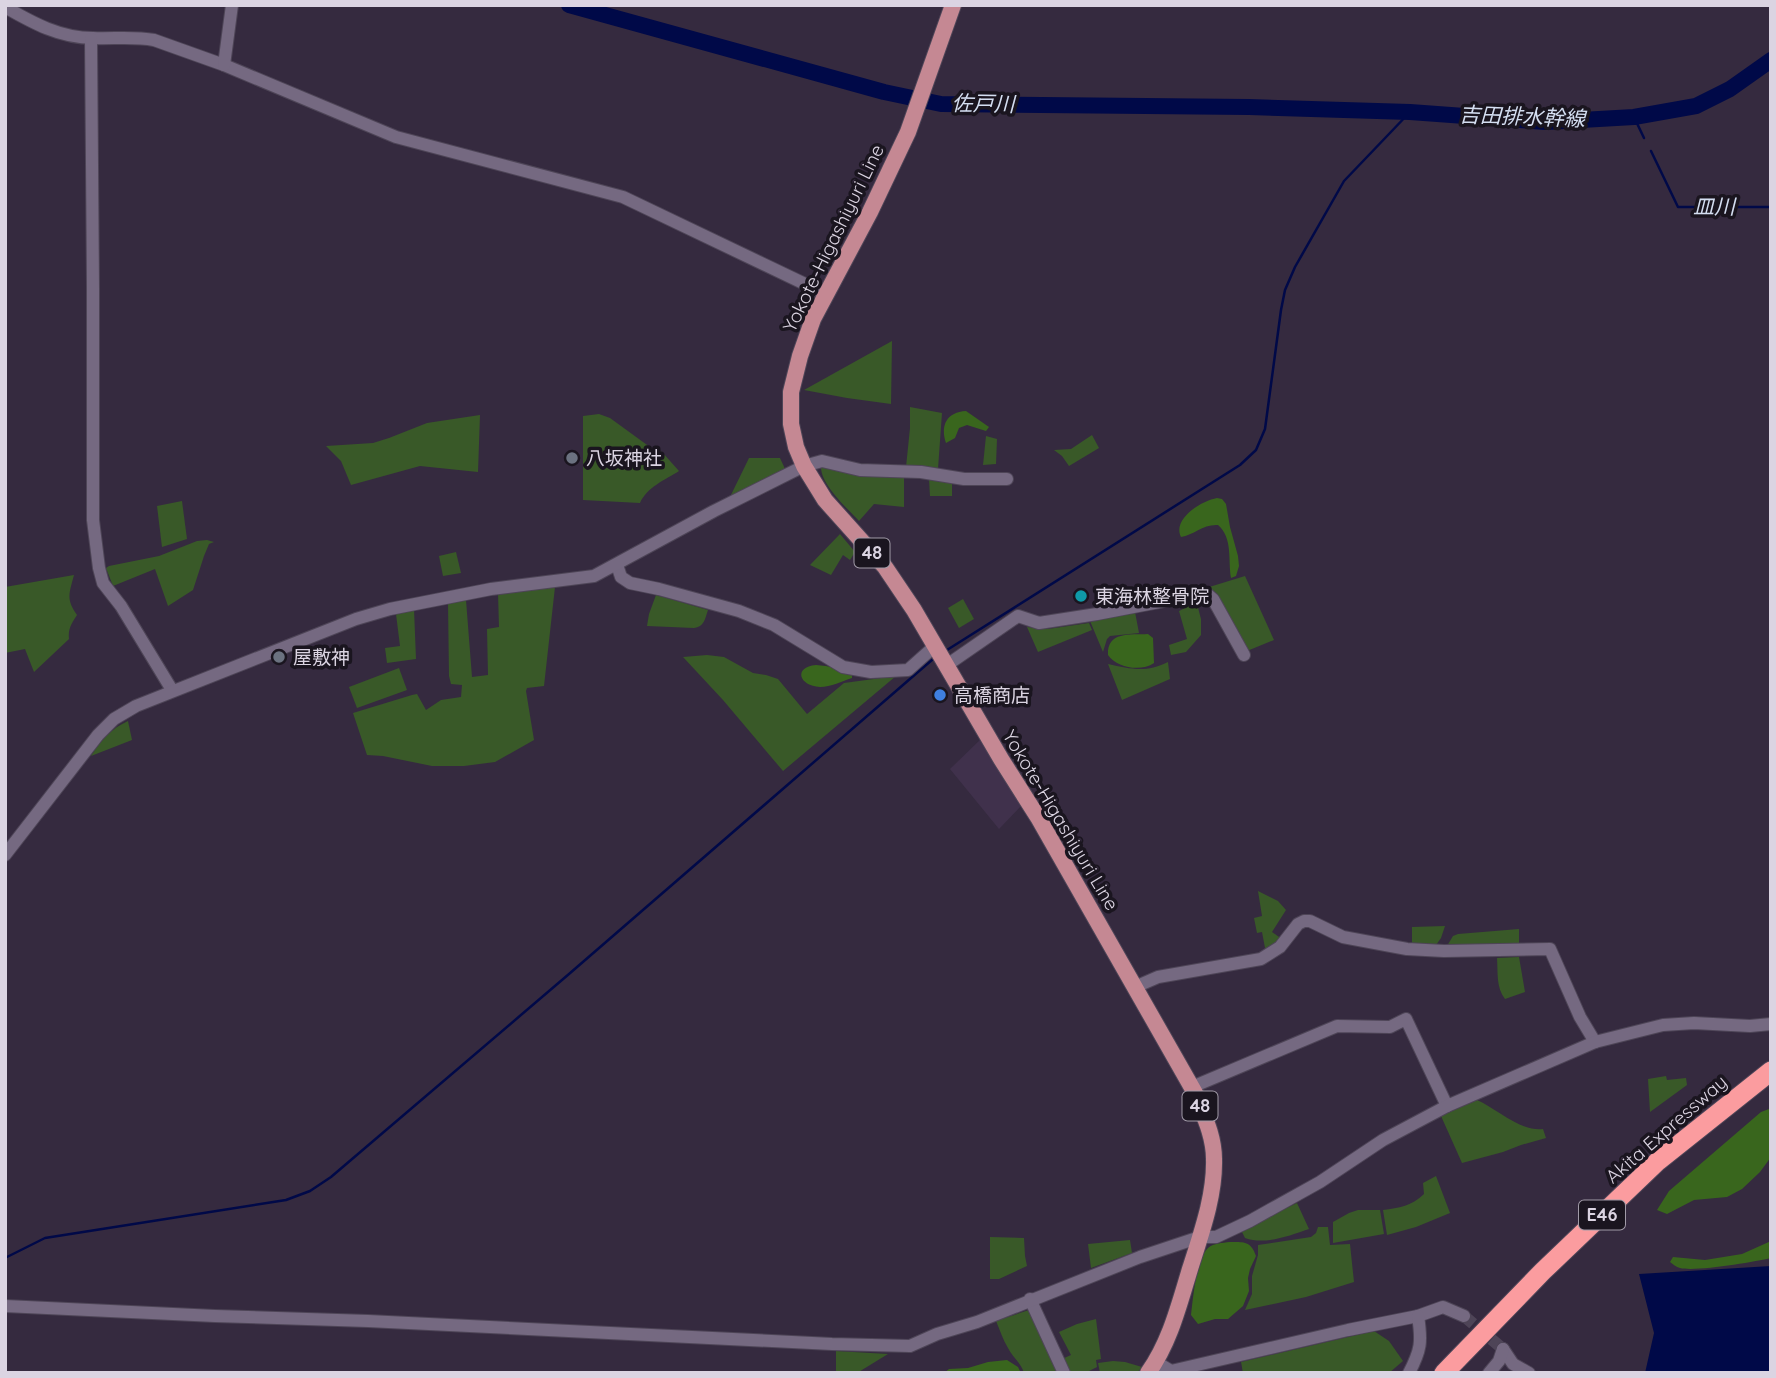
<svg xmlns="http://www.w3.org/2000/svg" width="1776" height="1378" font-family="Quicksand,'Noto Sans JP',sans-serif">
	<rect width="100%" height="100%" fill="#352a3f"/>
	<polygon fill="#40314c" points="981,739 1021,806 999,829 950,769"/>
	<g fill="#395928">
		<polygon points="892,341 891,404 847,398 804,390"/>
		<polygon points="910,407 942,413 938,469 906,467 910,428"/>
		<path d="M599,414l11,4 44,32 8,2 17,19c-14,9 -32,16 -39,32l-57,-3v-84z"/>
		<polygon points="480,415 478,472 420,466 351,485 341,461 326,446 373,443 389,438 427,423"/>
		<polygon points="1092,435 1099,448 1069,466 1062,456 1054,450 1071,449"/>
		<polygon points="986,436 997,439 996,464 983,465"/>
		<polygon points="749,458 780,458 786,471 729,499"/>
		<path d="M821,467l37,8 46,2v30l-30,-3 -15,17c-12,-13 -38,-36 -38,-54z"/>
		<polygon points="929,479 952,483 952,496 930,496"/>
		<polygon points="182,501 187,539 162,547 157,506"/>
		<polygon points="840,534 855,552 850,560 843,555 831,575 810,565"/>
		<polygon points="207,540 214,542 209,544 204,556 193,590 168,606 155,569 113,586 106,568 109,566 159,556 197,541"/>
		<polygon points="456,552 461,573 443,576 439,556"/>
		<path d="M74,575c-5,19 -8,24 3,40 -6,9 -9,14 -8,24l-35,33 -9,-23 -20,4v-66z"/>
		<polygon points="1245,576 1274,640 1247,651 1206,588"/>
		<polygon points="555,587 544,686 527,688 526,691 534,740 495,762 464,766 432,766 383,756 367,755 353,713 412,695 417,694 426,710 441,700 461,697 462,685 451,684 449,676 448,603 466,600 472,677 488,675 487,629 499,627 498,593"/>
		<path d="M656,595l52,15c-3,9 -4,17 -14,18l-47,-2 2,-12z"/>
		<polygon points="963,599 974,619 959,628 948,608"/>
		<polygon points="1196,600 1201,619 1201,635 1186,652 1171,655 1169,645 1187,639 1179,611 1185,608 1183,602"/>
		<polygon points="414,609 416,659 387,663 385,648 400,646 396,614"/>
		<polygon points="1135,612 1139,633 1110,636 1107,639 1103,652 1090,621"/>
		<polygon points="1089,623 1092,630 1038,652 1027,627 1048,629"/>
		<polygon points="707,655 724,657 753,673 766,675 778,679 807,714 844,683 896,676 783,771 723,700 683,657"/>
		<path d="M1168,662l2,17 -48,21 -14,-36c23,5 38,9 60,-2z"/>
		<polygon points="399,668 407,690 357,708 349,687"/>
		<path d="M128,721l4,19 -41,16c9,-15 21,-28 37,-35z"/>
		<polygon points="1258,891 1278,901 1286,910 1272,932 1282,939 1266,953 1262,932 1257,933 1254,918 1262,916"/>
		<polygon points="1445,926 1441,938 1436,945 1412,946 1412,927"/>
		<polygon points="1519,929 1519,946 1447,946 1453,936 1458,934"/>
		<path d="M1519,957l6,35 -20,7c-9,-12 -7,-26 -8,-41z"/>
		<polygon points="1666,1076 1667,1080 1686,1078 1687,1085 1650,1112 1648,1079"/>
		<path d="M1477,1100c20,9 44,32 66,29l3,9 -25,7 -18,7 -41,11 -21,-47z"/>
		<path d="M1436,1176l14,37 -34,14 -29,8 -4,-25c16,-2 29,-4 41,-16l-1,-11z"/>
		<path d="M1297,1203l12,26c-20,7 -44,16 -64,9l-4,-8z"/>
		<polygon points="1358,1210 1380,1210 1384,1234 1333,1243 1333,1222 1349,1213"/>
		<polygon points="1318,1227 1328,1227 1330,1245 1350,1244 1354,1282 1306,1297 1245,1310 1252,1294 1252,1276 1258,1255 1258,1245 1311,1237 1316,1233"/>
		<polygon points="990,1237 1024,1238 1025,1256 1027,1266 999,1279 990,1279"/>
		<polygon points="1130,1240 1132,1253 1091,1268 1088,1244"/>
		<path d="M1029,1310l28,63h-33c-3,-10 -11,-15 -16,-25 -5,-8 -8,-18 -12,-27z"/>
		<polygon points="1096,1319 1101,1359 1096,1360 1097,1367 1085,1373 1069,1373 1062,1359 1071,1355 1059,1332 1077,1324"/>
		<polygon points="1374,1331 1389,1341 1403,1361 1389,1373 1243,1373 1241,1362"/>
		<polygon points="836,1351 888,1354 857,1373 836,1373"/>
		<polygon points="1113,1361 1125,1362 1142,1367 1137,1373 1100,1373 1098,1363"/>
	</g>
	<g fill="#39661d">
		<path d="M966,411l23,16 -3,4 -19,-6 -8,3 -4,10 -9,5c-6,-18 1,-31 20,-32z"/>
		<path d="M1217,498l5,1 4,5 4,23 8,29 1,10 -3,10 -5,2c-3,-18 2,-40 -13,-53 -15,-1 -24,10 -37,12 -9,-18 20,-36 36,-39z"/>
		<path d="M1148,634l5,4 1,25c-13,9 -37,5 -46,-8 -1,-24 22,-20 40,-21z"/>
		<path d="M816,665c13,1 24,3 36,10v3c-10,3 -21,9 -32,9 -21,-1 -27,-20 -4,-22z"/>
		<polygon points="1769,1109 1771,1110 1771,1157 1760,1172 1742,1189 1727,1197 1694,1200 1667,1214 1657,1210 1669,1191 1761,1112"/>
		<path d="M1771,1241v17c-17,4 -76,14 -91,10 -4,-1 -7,-4 -10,-6l3,-5 32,3 37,-6z"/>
		<path d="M1230,1242c14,0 21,-1 26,14l-6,13 -2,9 1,13 -6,15 -15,13h-13l-17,5 -7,-9c2,-16 5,-56 17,-67 6,-5 14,-5 22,-6z"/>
		<polygon points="1007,1360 1018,1367 1021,1373 944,1373 949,1369 968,1368 988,1362"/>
	</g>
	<polygon fill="#000948" points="1771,1266 1771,1373 1645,1373 1654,1333 1639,1274"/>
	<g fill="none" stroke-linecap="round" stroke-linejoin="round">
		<g stroke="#000948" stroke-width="2.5">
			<polyline points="1634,117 1644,138"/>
			<polyline points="1651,151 1678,207 1771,207"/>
			<polyline points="947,650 1240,465 1256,450 1265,429 1281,310 1285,290 1295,267 1344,181 1410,112"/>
			<polyline points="5,1258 45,1238 286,1200 310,1191 331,1177 569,974 933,659"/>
		</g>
		<polyline stroke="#000948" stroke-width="16" points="569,5 884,92 941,104 1249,107 1410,112 1546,122 1634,117 1696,106 1730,89 1771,60"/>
		<polyline stroke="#4e4457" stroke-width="12" stroke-dasharray="12 6" stroke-linecap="butt" points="1464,1316 1503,1349"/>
		<g stroke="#4e4557" stroke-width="14">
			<g id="minor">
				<path d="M5,7c28,16 55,31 88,31 20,1 40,-2 61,2l70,25 172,72 227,60 203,97"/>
				<polyline points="91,39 93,288 93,520 99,568 103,583 121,606 172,690"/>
				<polyline points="224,65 232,5"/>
				<polyline points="617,565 621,577 630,583 659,589 739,611 774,625 843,667 871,672 908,670 936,645"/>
				<polyline points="947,665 1018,616 1039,623 1097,614 1206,593 1213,599 1244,655"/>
				<polyline points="5,855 98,735 114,719 136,706 356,619 390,609 491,589 594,576 714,511 804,466 822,461 860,470 921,472 964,479 1007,479"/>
				<polyline points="1135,987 1158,977 1261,959 1280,947 1298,924 1304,921 1310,921 1343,937 1407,949 1444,951 1550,949 1580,1017 1595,1042"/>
				<polyline points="1192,1087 1337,1026 1390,1027 1406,1019 1447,1106"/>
				<polyline points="1030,1299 1064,1373"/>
				<polyline points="5,1306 215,1316 368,1321 832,1344 910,1346 937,1334 977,1322 1140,1257 1200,1237 1216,1237 1250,1221 1320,1182 1383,1140 1447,1106 1595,1042 1663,1025 1694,1023 1750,1026 1771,1024"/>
				<polyline points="1503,1349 1513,1364 1529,1373"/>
				<polyline points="1156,1362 1171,1371 1348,1330 1418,1316 1443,1307 1464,1316"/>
				<path d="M1409,1373c12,-23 13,-31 9,-57"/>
				<polyline points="1489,1373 1499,1361 1503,1349"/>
			</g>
		</g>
		<g stroke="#4e4557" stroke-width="18">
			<path id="major" d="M953,5l-45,127 -38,80 -57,107 -13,37 -9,36v32l5,23 8,19 21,34 60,67 29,43 87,149 38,60 156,274c8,21 19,42 19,66 1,37 -13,75 -24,110 -11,36 -20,73 -42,104"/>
		</g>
		<g stroke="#4e4557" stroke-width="21">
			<polyline id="highway" points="1444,1373 1543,1271 1658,1161 1771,1071"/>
		</g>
		<use href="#minor" stroke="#756981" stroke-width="12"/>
		<use href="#major" stroke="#c58893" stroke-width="16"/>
		<use href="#highway" stroke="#fb9c9f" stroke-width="19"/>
	</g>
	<g fill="#6b7280" stroke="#1a151f" stroke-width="2.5">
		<circle cx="572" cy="458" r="7"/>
		<circle cx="279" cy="657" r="7"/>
	</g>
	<circle fill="#0f9aa8" stroke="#1a151f" stroke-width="2.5" cx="1081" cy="596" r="7"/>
	<circle fill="#3f7fe0" stroke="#1a151f" stroke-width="2.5" cx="940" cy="695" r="7"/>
	<g text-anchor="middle" stroke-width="7" stroke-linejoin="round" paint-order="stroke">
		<g fill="#1a151f" stroke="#a19ba8" stroke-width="2">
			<rect x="854.5" y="538.5" width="35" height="29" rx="5"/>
			<rect x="1182.5" y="1091.5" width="35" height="29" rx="5"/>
			<rect x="1579" y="1200.5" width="46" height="29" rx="5"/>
		</g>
		<g font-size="18" font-weight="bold" fill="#dbd4e2">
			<text x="872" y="559">48</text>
			<text x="1200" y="1112">48</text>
			<text x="1602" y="1221">E46</text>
		</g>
		<g font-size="19" fill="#dbd4e2" stroke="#1a151f">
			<text transform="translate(833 238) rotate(-64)" y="7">Yokote-Higashiyuri Line</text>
			<text transform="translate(1061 820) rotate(59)" y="7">Yokote-Higashiyuri Line</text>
			<text transform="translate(1666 1129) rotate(-41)" y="7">Akita Expressway</text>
		</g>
		<g font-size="19" fill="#dbd4e2" stroke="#1a151f" text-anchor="start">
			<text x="586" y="465">八坂神社</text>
			<text x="1095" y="603">東海林整骨院</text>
			<text x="293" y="664">屋敷神</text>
			<text x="954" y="702">高橋商店</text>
		</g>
		<g font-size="21" font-style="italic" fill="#d4def1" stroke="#1a151f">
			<text transform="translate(983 104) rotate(1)" y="7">佐戸川</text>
			<text transform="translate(1522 117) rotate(2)" y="7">吉田排水幹線</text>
			<text x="1714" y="214">皿川</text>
		</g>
	</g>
	<rect width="1776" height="1378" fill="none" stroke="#dbd4e2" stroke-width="14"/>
</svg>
